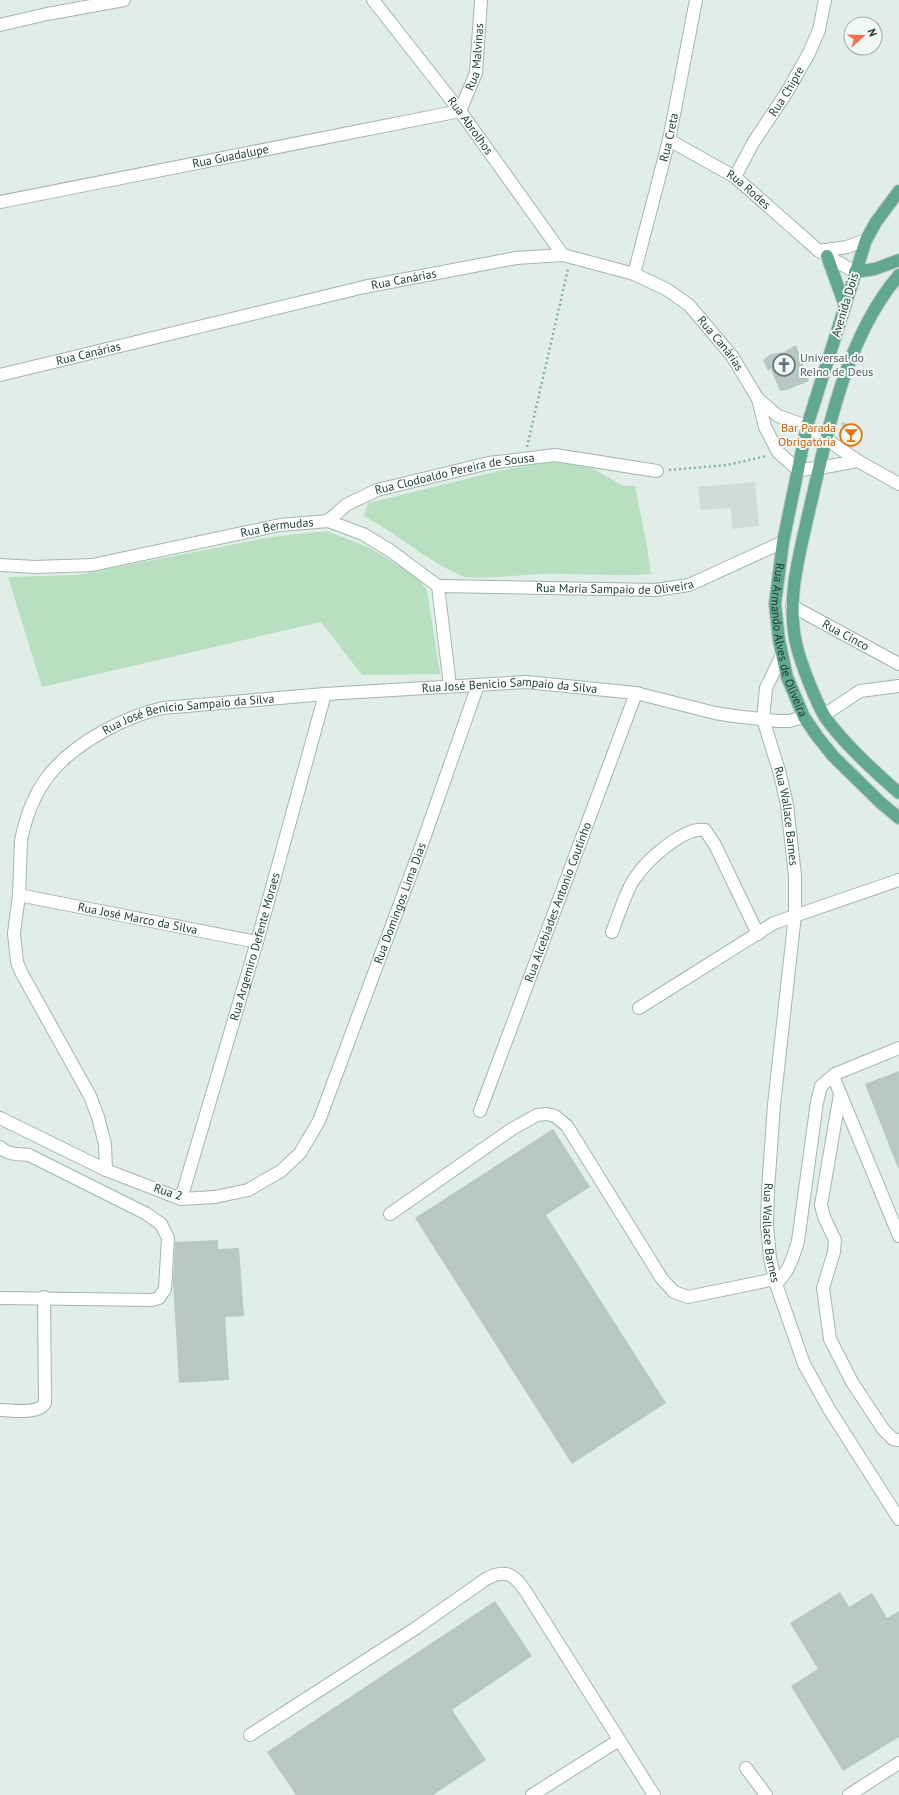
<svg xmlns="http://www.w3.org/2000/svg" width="899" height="1795" font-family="'PT Sans',sans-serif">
	<rect width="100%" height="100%" fill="#e1ede7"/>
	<polygon fill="#cfddd6" points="755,482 759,526 732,529 731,508 701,510 698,487"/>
	<g fill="#b8e0c0">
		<path d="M553,461l37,6 33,19h12l12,60 4,28c-38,3 -75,-1 -113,0 -14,1 -66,6 -76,2 -35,-15 -64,-42 -98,-60l4,-13 131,-32z"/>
		<polygon points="327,531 370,548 415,575 427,590 440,674 362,675 321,622 42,687 8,577 77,575 271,537"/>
	</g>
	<g fill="#b6c8c0">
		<polygon points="796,345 809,381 787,390 780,391 771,369 768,371 763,360 771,354 784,352"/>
		<polygon points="841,422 859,428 852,448 849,446"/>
		<polygon points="899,1071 899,1168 898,1168 865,1084"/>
		<polygon points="553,1129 590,1187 546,1215 666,1403 572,1464 415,1218"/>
		<polygon points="218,1240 218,1249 239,1248 244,1316 225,1317 229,1380 179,1383 173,1283 175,1242"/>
		<polygon points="840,1592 849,1607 872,1593 887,1618 899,1611 899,1737 843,1771 791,1686 818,1669 790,1623"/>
		<polygon points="495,1601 532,1656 452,1710 486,1760 433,1795 296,1795 267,1752"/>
	</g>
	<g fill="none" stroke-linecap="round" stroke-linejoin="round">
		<g stroke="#a3b6ae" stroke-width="14">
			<g id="minor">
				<path id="s1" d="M373,0l87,111 103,144"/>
				<polyline points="0,25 47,14 124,0"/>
				<path id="s2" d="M669,140l66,37 84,74 36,21"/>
				<path id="s3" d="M735,177l18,-34 34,-51 22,-39 10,-23 6,-30"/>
				<path id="s4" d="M0,202l460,-91 16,-38 5,-73"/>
				<polyline points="819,251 847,247 866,240"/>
				<path id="s5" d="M634,274l35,-134 27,-140"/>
				<path id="s6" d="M0,375l364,-88 152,-29 47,-3 71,19 32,15 23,16 43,51 26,43 7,28 13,25 20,18 21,-2 39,-7"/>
				<polyline points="758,399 778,416 807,426 858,461 899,484"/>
				<path id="s7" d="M328,521l18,-16 31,-15 112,-27 66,-8 102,16"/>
				<path id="s8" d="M0,565l35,2 57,-2 188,-40 48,-4 35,13 28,17 47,35 12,100"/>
				<path id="s9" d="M438,586l218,4 33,-5 94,-43"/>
				<path id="s10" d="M792,606l107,58"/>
				<path id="s11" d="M782,655l-16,33 -3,31 17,55 7,31 8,71v39l-21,190 -6,85 -1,35 3,33 6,26 28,80 25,45 70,110"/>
				<polyline points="824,715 860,691 899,686"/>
				<path id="s12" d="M19,895l238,47"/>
				<path d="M612,932c6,-15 14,-42 23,-54 11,-17 49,-52 70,-48l10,15 43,89"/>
				<polyline points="639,1008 774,923 899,880"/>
				<polyline points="833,1076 899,1236"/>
				<polyline points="840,1094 821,1205 824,1217 835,1240 834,1252 823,1288 830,1339 852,1382 883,1429 893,1439 899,1440"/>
				<path id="s13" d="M480,1111l156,-418"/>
				<path id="s14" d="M0,1118l106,52 75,29 34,-2 33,-7 33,-19 19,-18 19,-32 102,-274 57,-162"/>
				<path d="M0,1147c8,8 18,7 29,8l116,58 16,11 7,14 -3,51 -6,9 -7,2 -152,-2"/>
				<path id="s15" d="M106,1170l-1,-26 -7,-27 -8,-21 -69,-124 -4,-10 -3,-29 5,-38 2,-54c10,-54 36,-84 83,-110 20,-11 36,-18 59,-23l162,-14 201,-12 110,11 79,20 19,3 44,5h11l15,-4"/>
				<path id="s16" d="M181,1199l76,-257 68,-248"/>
				<polyline points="390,1214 512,1129 537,1115 547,1114 555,1116 567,1126 662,1279 674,1292 688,1297 775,1279"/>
				<path d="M776,1284c13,-13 17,-26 22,-43l19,-139 4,-16 14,-12 64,-26"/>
				<path d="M0,1410c13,0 38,5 45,-7l-1,-106"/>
				<path d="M250,1735l166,-107 70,-49c20,-11 29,-4 40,13l128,203"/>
				<polyline points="746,1768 766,1795"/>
				<polyline points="532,1795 619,1740"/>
				<polyline points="849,1795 899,1763"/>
			</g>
		</g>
		<g stroke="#c1cac6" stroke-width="14">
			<g id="major">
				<path id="s17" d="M899,191l-23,31 -10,18 -59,186 -24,116 -8,62 4,36 8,37 17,40 13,19 16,20 48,47 18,15"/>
				<polyline points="827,256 845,306"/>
				<polyline points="855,272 875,269 899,260"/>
				<path d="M899,275c-53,62 -71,154 -89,232 -10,45 -25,94 -13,140 4,17 19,55 28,70 18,26 50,55 74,76"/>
			</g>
		</g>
		<g stroke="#7eb4a0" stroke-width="2.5" stroke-dasharray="2 3" stroke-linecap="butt">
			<polyline points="527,447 568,269"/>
			<polyline points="669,470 727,465 766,456"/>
		</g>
		<use href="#minor" stroke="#fff" stroke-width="12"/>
		<use href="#major" stroke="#61a791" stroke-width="12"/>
	</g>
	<defs>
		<g id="church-ring" transform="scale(1.15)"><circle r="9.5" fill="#f2f9f5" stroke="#6b7280" stroke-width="1.5"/><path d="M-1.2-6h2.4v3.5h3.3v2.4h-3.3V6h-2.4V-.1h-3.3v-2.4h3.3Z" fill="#6b7280"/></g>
		<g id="bar-ring" transform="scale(1.15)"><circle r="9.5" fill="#f2f9f5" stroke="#e8710a" stroke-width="1.5"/><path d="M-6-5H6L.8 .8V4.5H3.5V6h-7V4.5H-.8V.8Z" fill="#e8710a"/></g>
	</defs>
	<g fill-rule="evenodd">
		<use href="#church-ring" x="784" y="365"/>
		<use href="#bar-ring" x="851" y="435"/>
	</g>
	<g text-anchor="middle" stroke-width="4" stroke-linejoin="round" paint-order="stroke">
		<g font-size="12" fill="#204035" stroke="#f2f9f5">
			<text dy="4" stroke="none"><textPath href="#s4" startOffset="526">Rua Malvinas</textPath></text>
			<text dy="4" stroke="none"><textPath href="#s3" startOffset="100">Rua Chipre</textPath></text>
			<text dy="4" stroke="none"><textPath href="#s1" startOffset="159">Rua Abrolhos</textPath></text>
			<text dy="4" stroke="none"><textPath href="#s5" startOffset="141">Rua Creta</textPath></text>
			<text dy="4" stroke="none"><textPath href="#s4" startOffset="235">Rua Guadalupe</textPath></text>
			<text dy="4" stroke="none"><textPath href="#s2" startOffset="94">Rua Rodes</textPath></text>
			<text dy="4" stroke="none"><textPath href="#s6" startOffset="415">Rua Canárias</textPath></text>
			<text transform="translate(845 305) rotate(-73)" y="4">Avenida Dois</text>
			<text dy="4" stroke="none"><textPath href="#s6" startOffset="763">Rua Canárias</textPath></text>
			<text dy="4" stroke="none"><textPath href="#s6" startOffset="91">Rua Canárias</textPath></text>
			<text dy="4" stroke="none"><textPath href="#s7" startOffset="138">Rua Clodoaldo Pereira de Sousa</textPath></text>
			<text dy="4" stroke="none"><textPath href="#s8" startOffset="281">Rua Bermudas</textPath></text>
			<text dy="4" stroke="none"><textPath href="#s9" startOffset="177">Rua Maria Sampaio de Oliveira</textPath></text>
			<text dy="4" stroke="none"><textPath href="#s10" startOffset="61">Rua Cinco</textPath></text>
			<text dy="4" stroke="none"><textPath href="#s17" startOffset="473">Rua Armando Alves de Oliveira</textPath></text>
			<text dy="4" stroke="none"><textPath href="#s15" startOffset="905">Rua José Benicio Sampaio da Silva</textPath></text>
			<text dy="4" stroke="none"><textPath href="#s15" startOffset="581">Rua José Benicio Sampaio da Silva</textPath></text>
			<text dy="4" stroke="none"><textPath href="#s11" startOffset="168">Rua Wallace Barnes</textPath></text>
			<text dy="4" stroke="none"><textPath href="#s13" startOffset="223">Rua Alcebiades Antonio Coutinho</textPath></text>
			<text dy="4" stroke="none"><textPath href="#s14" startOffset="600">Rua Domingos Lima Dias</textPath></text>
			<text dy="4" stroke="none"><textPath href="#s12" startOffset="121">Rua José Marco da Silva</textPath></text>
			<text dy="4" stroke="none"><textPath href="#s16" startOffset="263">Rua Argemiro Defente Moraes</textPath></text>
			<text transform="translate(168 1192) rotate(18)" y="4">Rua 2</text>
			<text dy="4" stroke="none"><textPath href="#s11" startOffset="587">Rua Wallace Barnes</textPath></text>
		</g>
		<g font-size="12" fill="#5b616d" stroke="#f2f9f5" text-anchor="start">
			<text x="800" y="362">Universal do<tspan x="800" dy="14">Reino de Deus</tspan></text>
		</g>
		<g font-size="12" fill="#c56008" stroke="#f2f9f5" text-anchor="end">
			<text x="836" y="432">Bar Parada<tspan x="836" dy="14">Obrigatória</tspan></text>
		</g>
	</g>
	<g transform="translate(863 36) rotate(70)"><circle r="19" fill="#f2f9f5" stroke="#9eafa8"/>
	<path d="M0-3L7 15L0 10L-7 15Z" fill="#ff6e4d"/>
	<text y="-6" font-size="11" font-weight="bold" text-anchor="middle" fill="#204035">N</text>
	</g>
</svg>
